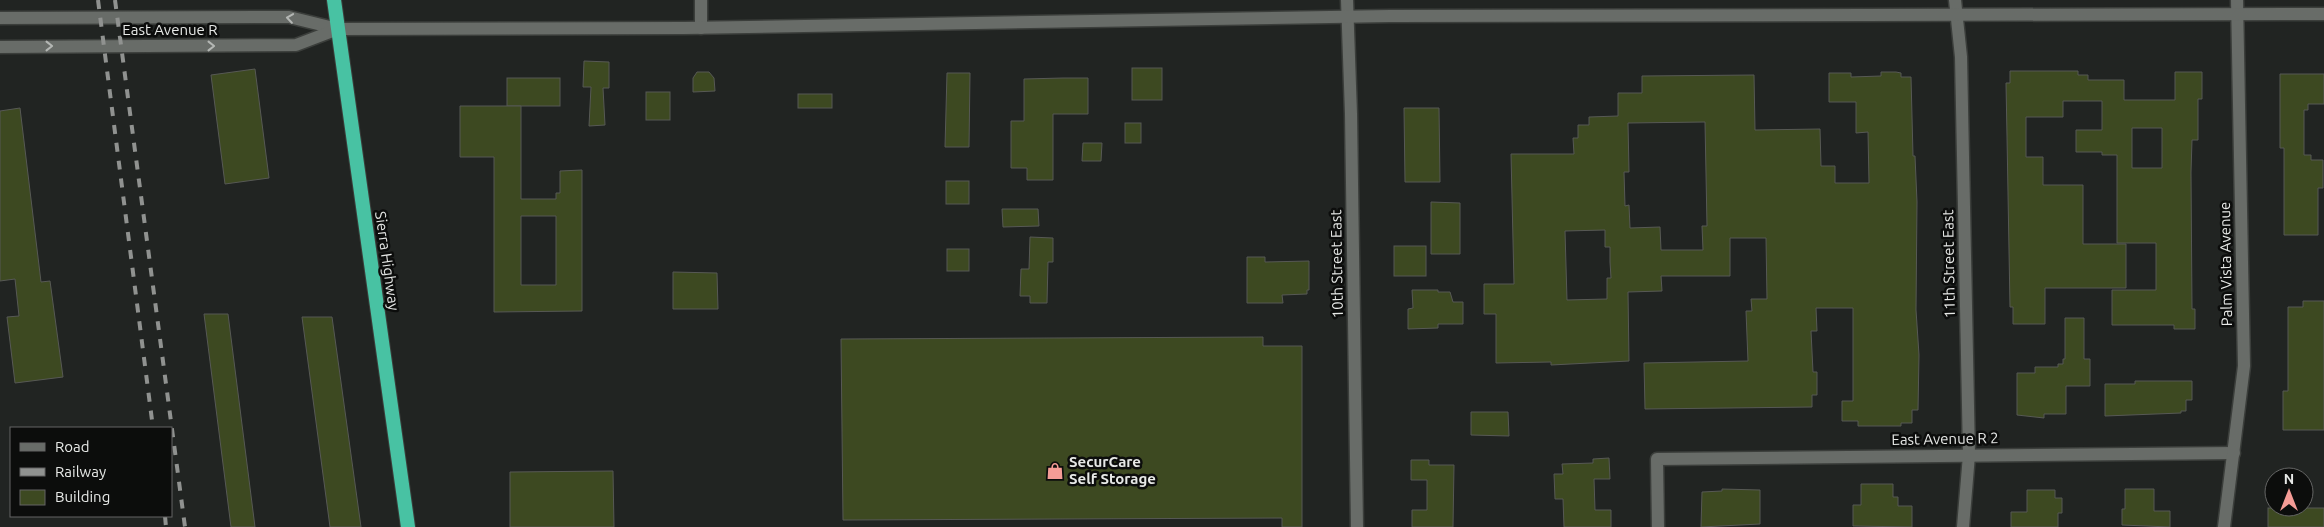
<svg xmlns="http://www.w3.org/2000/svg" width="2324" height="527" font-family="Ubuntu,sans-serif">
	<rect width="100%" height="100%" fill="#212422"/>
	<g fill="#3d4921" stroke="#575955" fill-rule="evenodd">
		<polygon points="584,61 609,62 609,88 603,88 605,125 589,126 591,87 583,87"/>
		<rect x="1132" y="68" width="30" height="32"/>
		<polygon points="255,69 269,178 225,184 211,75"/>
		<path d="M2010,71h68v4h10v5h36v20h51v-28h27v27h-4v41h-6l-1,32 1,137h3v20h-21v-4h-62v-35h44v-47h-39v-88h-15v-3h-26v-22h26v-29h-39v16h-37v40h17v28h40v59h43v44h-81v36h-32v-17h-3l-3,-171 -1,-53h4zM2132,128h30v40h-30z"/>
		<polygon points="697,72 709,72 714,78 715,91 693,92 693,78"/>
		<path d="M1881,72h15l5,1v4h10l2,79h2l2,46 -1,108 3,45 -1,55h-6v13h-11v3h-43v-5h-16v-20h11v-93h-37l1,23h-6l2,41h4v23h-5v12l-167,2 -1,-46 104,-2 -2,-50h6l-1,-12h16l-1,-61h-36v38h-69l1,15 -34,1 1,69 -78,4v-3l-55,1v-49h-12v-30h30l-3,-130h63l-1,-16h5v-13h11v-8l29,-1v-23h24v-17l112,-1 1,55 65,-1 1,37h14v17h34l-1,-51 -12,1v-31h-27v-29h22v4l30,-1zM1705,122l2,104h-5l1,24h-42l-1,-23 -30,1 -1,-23 -4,1 -1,-34h5l-1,-49zM1605,230v17h5v15l1,16h-4v21l-40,1 -2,-69z"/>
		<polygon points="947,73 970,73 969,147 945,147"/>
		<polygon points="2280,74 2324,74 2324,104 2308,104 2308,110 2304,110 2304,155 2311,155 2311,160 2323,160 2323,188 2318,188 2318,235 2284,235 2284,148 2280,148"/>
		<rect x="507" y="78" width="53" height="28"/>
		<polygon points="1063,78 1088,78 1088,114 1053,114 1053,180 1027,180 1027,168 1011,168 1011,121 1024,121 1024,79"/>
		<rect x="646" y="92" width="24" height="28"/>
		<rect x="798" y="94" width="34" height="14"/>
		<path d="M460,106h61v93h35v-6h4v-22l22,-1v141l-88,1v-155h-34zM521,216h35v69h-35z"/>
		<polygon points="20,108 41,282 50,281 63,377 15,383 7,317 19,316 15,279 0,281 0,111"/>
		<polygon points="1404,108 1439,108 1440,182 1405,182"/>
		<rect x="1125" y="123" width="16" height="20"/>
		<polygon points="1083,143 1102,143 1101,161 1082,161"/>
		<rect x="946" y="181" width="23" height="23"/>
		<polygon points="1431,202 1460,203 1460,254 1431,254"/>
		<polygon points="1002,209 1038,209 1039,226 1003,227"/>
		<polygon points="1030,237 1053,238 1053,262 1048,262 1047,303 1030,303 1030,296 1020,296 1021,269 1029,269"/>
		<rect x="1394" y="246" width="32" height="30"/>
		<rect x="947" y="249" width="22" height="22"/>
		<polygon points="1247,257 1265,257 1265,262 1309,261 1309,290 1307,290 1307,294 1282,295 1283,303 1247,303"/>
		<polygon points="673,272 717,273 718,309 673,309"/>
		<polygon points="1412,290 1438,290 1438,292 1450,292 1453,302 1463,302 1463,324 1438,324 1438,328 1408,329 1408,309 1413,308"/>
		<polygon points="2303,301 2324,301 2324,430 2283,430 2283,391 2288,391 2288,307 2303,307"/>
		<polygon points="204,314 228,314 255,527 231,527"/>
		<polygon points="302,317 332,317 361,527 330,527"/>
		<polygon points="2065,318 2084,318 2084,359 2090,359 2090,386 2066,386 2066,414 2044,414 2044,418 2017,415 2017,373 2035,373 2035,367 2058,367 2058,364 2063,364 2063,359 2065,359"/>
		<polygon points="1263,337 1263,346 1302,346 1302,527 1282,527 1282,518 843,520 841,339"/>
		<polygon points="2135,381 2192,381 2192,400 2186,400 2186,411 2181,411 2181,413 2105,416 2105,384 2135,384"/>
		<polygon points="1471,412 1508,412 1509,436 1471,435"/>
		<polygon points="1609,458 1610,479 1594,479 1595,510 1611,510 1611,527 1564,527 1563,499 1555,499 1554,474 1563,474 1562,464 1593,463 1593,459"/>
		<polygon points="1411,460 1429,460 1429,465 1454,465 1453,527 1412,527 1412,510 1427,510 1427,480 1411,480"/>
		<polygon points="613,471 614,527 510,527 510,472"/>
		<polygon points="1861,484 1893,484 1893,497 1898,497 1898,506 1912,506 1912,527 1853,526 1853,505 1861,505"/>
		<polygon points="1722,489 1760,490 1760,524 1701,527 1702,492 1722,491"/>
		<polygon points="2125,489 2154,489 2154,511 2170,511 2170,527 2122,525 2122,509 2125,509"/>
		<polygon points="2027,490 2055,490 2055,498 2062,498 2062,513 2058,513 2058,527 2011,527 2011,512 2027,512"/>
		<rect x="2268" y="508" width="56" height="19"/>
	</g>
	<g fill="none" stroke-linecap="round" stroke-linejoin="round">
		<g stroke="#3b3e3b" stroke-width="15">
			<g id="minor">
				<polyline points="701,0 701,28"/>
				<polyline points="1955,0 1961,57 1969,455 1963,527"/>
				<polyline points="1658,527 1657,459 2234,453"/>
				<polyline points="2224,527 2244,366 2237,0"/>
			</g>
		</g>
		<g stroke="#3b3e3b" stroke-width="15">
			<g id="tertiary">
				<polyline points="0,18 289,17 338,29"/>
				<polyline points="0,47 296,45 338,29"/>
			</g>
		</g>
		<g stroke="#3b3e3b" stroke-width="15">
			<g id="secondary">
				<polyline points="1347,0 1351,114 1357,527"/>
				<polyline points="338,29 684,28 1390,16 2324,14"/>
			</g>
		</g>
		<g stroke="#3b3e3b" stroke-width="16">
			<polyline id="trunk" points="334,0 408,527"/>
		</g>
		<use href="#minor" stroke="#686c68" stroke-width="12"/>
		<use href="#tertiary" stroke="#686c68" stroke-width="12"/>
		<use href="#secondary" stroke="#686c68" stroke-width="12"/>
		<use href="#trunk" stroke="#48c2a3" stroke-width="14"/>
		<g stroke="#909290" stroke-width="4" stroke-dasharray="9 9" stroke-linecap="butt">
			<polyline points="98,0 153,428"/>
			<polyline points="115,0 185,527"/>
			<polyline points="165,516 166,527"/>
		</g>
	</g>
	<defs><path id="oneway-chevron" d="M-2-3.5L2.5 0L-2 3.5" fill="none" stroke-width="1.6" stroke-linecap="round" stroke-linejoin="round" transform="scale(1.25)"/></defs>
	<g stroke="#b4b7b4">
		<use href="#oneway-chevron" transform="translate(290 18) rotate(-172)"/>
		<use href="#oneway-chevron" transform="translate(49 46)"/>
		<use href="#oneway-chevron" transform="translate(211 46)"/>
	</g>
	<defs>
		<g id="shop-bare" transform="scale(1.35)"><path d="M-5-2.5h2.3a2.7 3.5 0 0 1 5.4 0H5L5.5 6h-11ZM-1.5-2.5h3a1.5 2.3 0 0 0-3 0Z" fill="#f59c96" stroke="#0c0d0c" stroke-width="2.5" paint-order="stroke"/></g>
	</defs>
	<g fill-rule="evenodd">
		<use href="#shop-bare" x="1055" y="471"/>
	</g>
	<g text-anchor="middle" stroke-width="5" stroke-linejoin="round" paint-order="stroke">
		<g font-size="15" fill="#e7e9e7" stroke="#0c0d0c">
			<text x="170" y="35">East Avenue R</text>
			<text transform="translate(387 261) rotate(82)" y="5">Sierra Highway</text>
			<text transform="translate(1337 264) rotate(-91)" y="5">10th Street East</text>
			<text transform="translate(1949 264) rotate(-91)" y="5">11th Street East</text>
			<text transform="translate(2226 264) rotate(-91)" y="5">Palm Vista Avenue</text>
			<text transform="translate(1945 439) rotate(-1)" y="5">East Avenue R 2</text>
		</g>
		<g font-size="15" font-weight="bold" fill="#e7e9e7" stroke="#0c0d0c" text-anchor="start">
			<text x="1069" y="467">SecurCare<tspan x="1069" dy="17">Self Storage</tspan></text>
		</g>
	</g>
	<rect x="10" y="427" width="162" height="90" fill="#0c0d0c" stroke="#646564"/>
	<rect x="20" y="443" width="25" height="8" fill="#686c68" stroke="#646564"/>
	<text x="55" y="452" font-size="15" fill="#e7e9e7">Road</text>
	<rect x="20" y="468" width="25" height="8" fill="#909290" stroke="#646564"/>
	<text x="55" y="477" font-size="15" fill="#e7e9e7">Railway</text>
	<rect x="20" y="490" width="25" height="15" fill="#3d4921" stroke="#646564"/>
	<text x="55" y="502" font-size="15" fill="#e7e9e7">Building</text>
	<g transform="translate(2289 492)"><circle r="24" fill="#0c0d0c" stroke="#646564"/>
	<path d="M0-4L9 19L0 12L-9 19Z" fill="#f59c96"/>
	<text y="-8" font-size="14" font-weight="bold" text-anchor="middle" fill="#e7e9e7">N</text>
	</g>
</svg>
